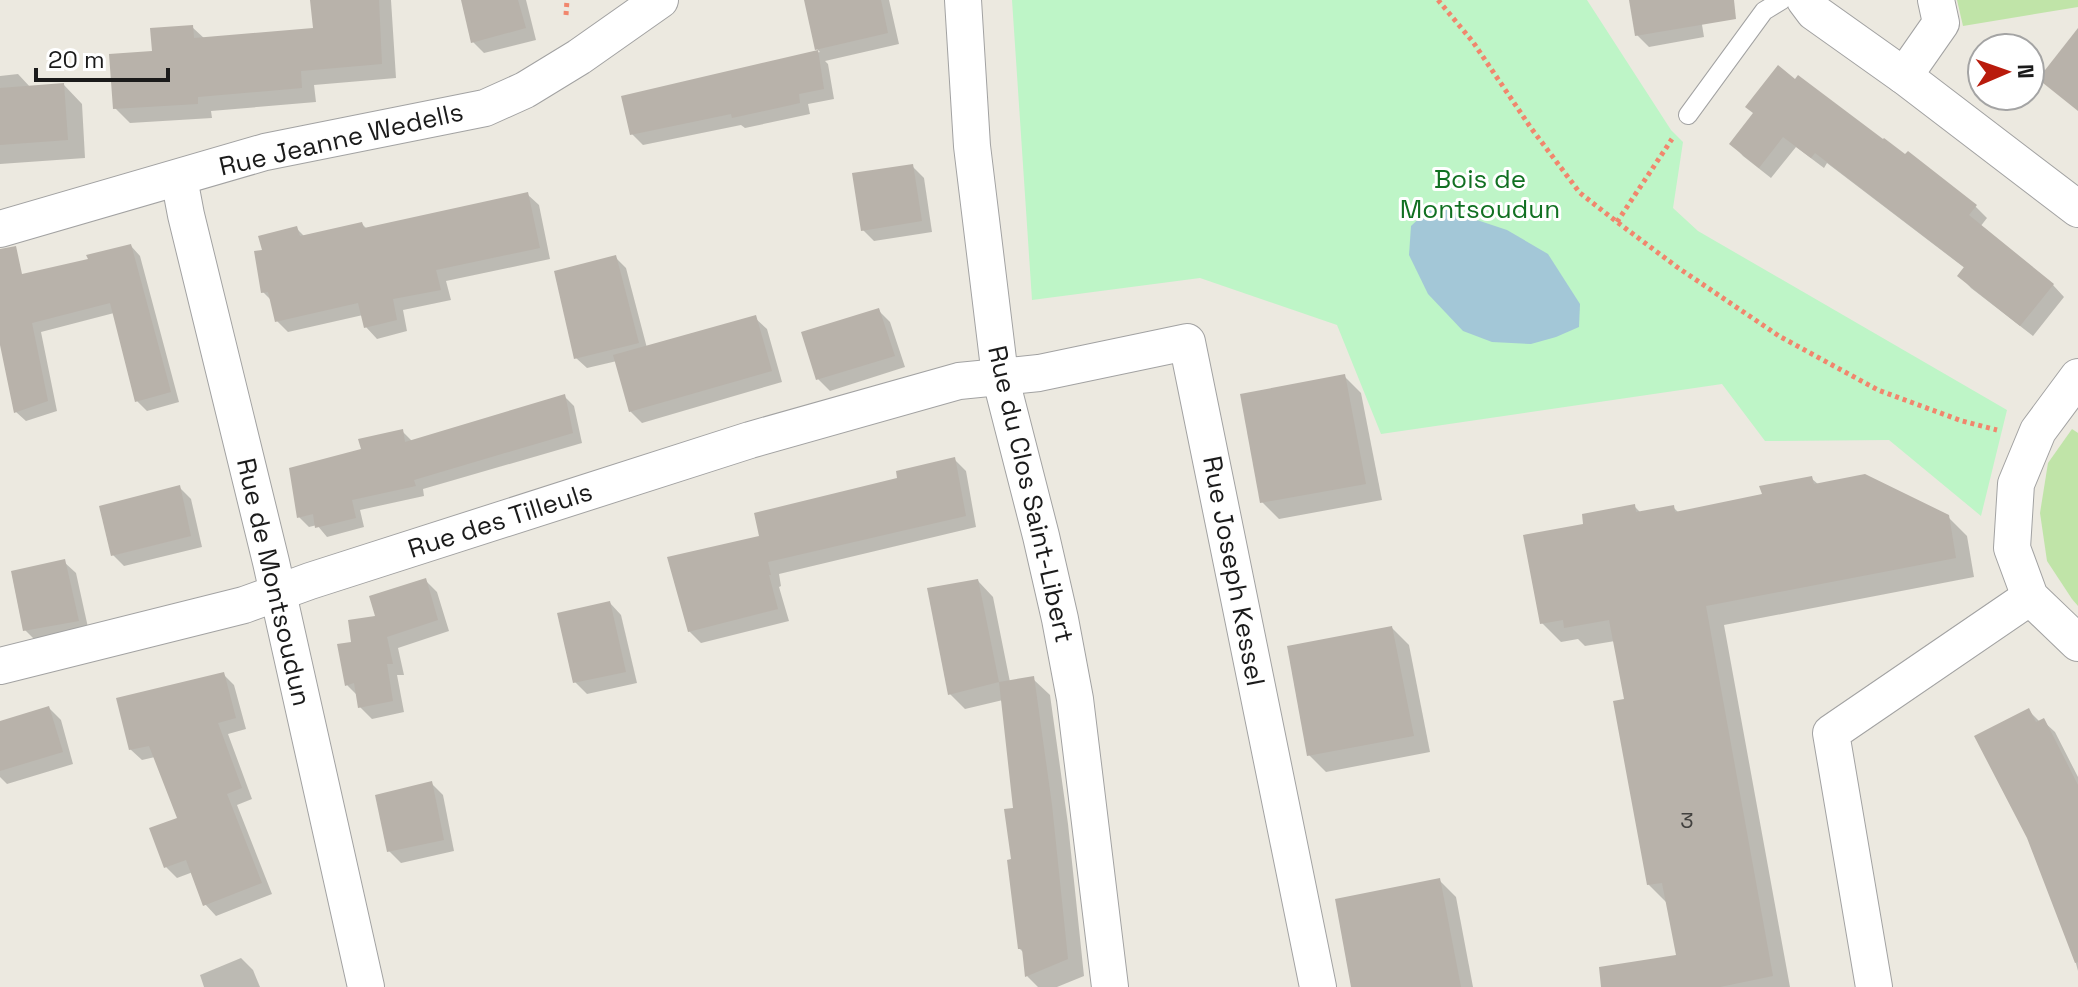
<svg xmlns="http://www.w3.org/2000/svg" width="2078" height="987" font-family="'Space Grotesk',sans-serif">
	<rect width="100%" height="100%" fill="#ece9e0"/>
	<g fill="#c0e4a8">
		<polygon points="1957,0 2078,0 2078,7 1963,26"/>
		<polygon points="2072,429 2078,433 2078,606 2072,599 2047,561 2040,513 2048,463"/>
	</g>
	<polygon fill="#bef5c7" points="1012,0 1587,0 1671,130 1683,142 1673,208 1698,231 2007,410 1981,516 1889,440 1765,441 1722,384 1381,434 1337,325 1200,278 1032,300"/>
	<polygon fill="#a3c7d7" points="1444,209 1507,230 1548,254 1580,304 1579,327 1556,337 1531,344 1492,342 1463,331 1428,294 1409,255 1411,226 1427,211"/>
	<g fill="#0003">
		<polygon points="313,0 391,0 396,78 314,85 316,102 211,111 212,118 130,123 115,108 154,53 192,27 205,39 315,29"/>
		<polygon points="463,0 526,0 536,40 484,53 473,42"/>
		<polygon points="827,0 889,0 899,44 825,61 828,64 834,99 808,104 810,114 745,128 741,125 643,145 632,134 624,97 820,52 817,49"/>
		<polygon points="1631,0 1698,0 1704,37 1649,47 1637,35"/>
		<polygon points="18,74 31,88 64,85 82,104 85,158 0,164 0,76"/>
		<polygon points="1755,114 1975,206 1987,218 1980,227 2053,285 2064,297 2033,336 1971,288 1960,276 1966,269 1827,163 1824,168 1796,147 1771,178 1743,156 1732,144"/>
		<polygon points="912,166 924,178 932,232 874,241 863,230"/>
		<polygon points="527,194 539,205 550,259 446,281 451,300 403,310 407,331 377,339 366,327 363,315 288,332 277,321 273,302 263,292 264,251 297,229 305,237 362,224 367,229"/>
		<polygon points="131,246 140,256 179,402 147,411 137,401 114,313 41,332 57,411 26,421 16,412 0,335 0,281 90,261"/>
		<polygon points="616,258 626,268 647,348 755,318 767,329 782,382 642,423 630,411 617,361 587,368 576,358"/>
		<polygon points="878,310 890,322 905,367 830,391 818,379"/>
		<polygon points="1344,376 1361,393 1382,500 1279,519 1262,502"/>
		<polygon points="564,396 574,406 582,443 423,489 424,496 360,510 364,527 327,537 317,525 309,527 299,517 363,450 402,431 413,442"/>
		<polygon points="954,459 966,471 976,527 779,574 781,586 779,587 789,621 701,643 689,631 761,537"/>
		<polygon points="1811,478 1819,485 1948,517 1967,536 1974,577 1724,625 1790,987 1667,987 1678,957 1669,905 1648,884 1626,701 1615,641 1585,646 1578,639 1561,642 1542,623 1586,525 1634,506 1641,513 1673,507 1679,513 1764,496"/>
		<polygon points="179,487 191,499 202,547 124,566 113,555"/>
		<polygon points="64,562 76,573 89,632 37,642 25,630"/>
		<polygon points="426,581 437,592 449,631 398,648 404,675 397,675 404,712 372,719 360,707 358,696 347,685 354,643 377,618"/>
		<polygon points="978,581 993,597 1010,682 1033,679 1050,695 1068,824 1084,976 1057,987 1038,987 1027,976 1024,953 1019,948 1013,861 1015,809 1003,700 965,709 950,694"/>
		<polygon points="610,603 621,615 637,683 587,694 575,682"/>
		<polygon points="1392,628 1409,645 1430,752 1326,772 1309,755"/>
		<polygon points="223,674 234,685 246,729 228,734 252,799 237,805 272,894 216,916 205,904 193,872 177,878 166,867 180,819 155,757 142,760 130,749"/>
		<polygon points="49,708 61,720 73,764 7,784 0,777 0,723"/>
		<polygon points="2028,710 2040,722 2043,721 2055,732 2078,777 2078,971 2071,945"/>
		<polygon points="432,784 443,795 454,851 401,863 389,851"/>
		<polygon points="1439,880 1456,897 1473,987 1353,987"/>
		<polygon points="241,958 253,970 260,987 204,987 200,975"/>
	</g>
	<g fill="#b8b2aa">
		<polygon points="310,0 379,0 382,64 301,71 302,88 198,97 198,104 113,109 109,54 152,51 150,28 193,25 194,38 313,28"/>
		<polygon points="461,0 518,0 526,28 471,43"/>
		<polygon points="804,0 881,0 888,33 815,50"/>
		<polygon points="1629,0 1734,0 1736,19 1635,36"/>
		<polygon points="2078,28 2078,111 2038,79"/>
		<polygon points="818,50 824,89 799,94 800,103 732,118 731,114 630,135 621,96"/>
		<polygon points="1778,65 1795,79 1798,75 1883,139 1884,138 1905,154 1908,151 1977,205 1969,215 2054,284 2020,326 1957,276 1964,267 1815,153 1811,158 1783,137 1759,168 1729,144 1753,113 1745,107"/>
		<polygon points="64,83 68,140 0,145 0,88"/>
		<polygon points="913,164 922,221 861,231 852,173"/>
		<polygon points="528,192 540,248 436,270 441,290 393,299 397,320 364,328 358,303 275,322 268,292 261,293 254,251 262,250 258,236 297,226 300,236 362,222 364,228"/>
		<polygon points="131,244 171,392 135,402 110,303 32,323 48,401 14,413 0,345 0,249 16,246 22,274 88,259 86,255"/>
		<polygon points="616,255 639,343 574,359 554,271"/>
		<polygon points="879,308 895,356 816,380 801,332"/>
		<polygon points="756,315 772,371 629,412 613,355"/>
		<polygon points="1345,374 1366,484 1260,503 1240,394"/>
		<polygon points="565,394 573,433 414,480 416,486 352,500 356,518 315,528 313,514 297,518 289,468 361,449 358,439 403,429 405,442"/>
		<polygon points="955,457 966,516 768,562 771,575 769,575 778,609 688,632 667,557 759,536 754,513 897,478 896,471"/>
		<polygon points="1865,474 1949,515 1956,558 1706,606 1773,976 1720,987 1601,987 1599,967 1676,955 1662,883 1647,885 1613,701 1624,699 1609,620 1564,628 1563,620 1540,624 1523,535 1583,524 1582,514 1635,504 1636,512 1674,505 1675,512 1762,494 1759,486 1812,476 1814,484"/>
		<polygon points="180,485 191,536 111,556 99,506"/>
		<polygon points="65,559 79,621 23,631 11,571"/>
		<polygon points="426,578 438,620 387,637 393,664 387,664 393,701 358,708 354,683 345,686 337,644 351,642 348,620 375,616 369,596"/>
		<polygon points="978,579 999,682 948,695 927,588"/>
		<polygon points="610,601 626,672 573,683 557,613"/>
		<polygon points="1392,626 1414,736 1307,756 1287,646"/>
		<polygon points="224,672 236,718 218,723 242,788 227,794 262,883 203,906 186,860 164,868 149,828 177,818 149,746 129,750 116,698"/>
		<polygon points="1034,676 1052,805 1068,959 1025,977 1022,949 1018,949 1007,860 1011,859 1004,809 1013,808 999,682"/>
		<polygon points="49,706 63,752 0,771 0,721"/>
		<polygon points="2029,708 2036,722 2044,718 2078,785 2078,962 2075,963 2027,838 1974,736"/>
		<polygon points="432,781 444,840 387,852 375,795"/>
		<polygon points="1440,878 1461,987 1351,987 1335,899"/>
	</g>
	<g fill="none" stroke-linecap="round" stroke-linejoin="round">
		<g stroke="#a2a2a2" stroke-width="20">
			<polyline id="lane" points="1688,115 1764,11 1782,0"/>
		</g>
		<g stroke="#a2a2a2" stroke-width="38">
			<g id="street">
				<polyline points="963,0 972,146 1000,376 1041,536 1060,619 1075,699 1110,987"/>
				<polyline points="1805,0 1814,12 1904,76 2078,209"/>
				<polyline points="1904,76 1941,23 1936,0"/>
				<polyline points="179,178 186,215 271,562 366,987"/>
				<polyline points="0,229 265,152 485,108 525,90 579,57 660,0"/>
				<polyline points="2078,377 2038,431 2016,484 2012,548 2030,597 2078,643"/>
				<polyline points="0,666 244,605 310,581 750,440 959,381 1039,373 1187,342 1318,987"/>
				<polyline points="1874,987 1831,733 2030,597"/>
			</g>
		</g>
		<g stroke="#f1866d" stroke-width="5" stroke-dasharray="4 4" stroke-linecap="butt">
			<polyline points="1438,0 1473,42 1531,128 1580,193 1617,222 1677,267 1779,336 1878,390 1962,421 1997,430"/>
			<polyline points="566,15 567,0"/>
			<polyline points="1617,222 1672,139"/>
		</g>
		<use href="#lane" stroke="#fff" stroke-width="18"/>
		<use href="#street" stroke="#fff" stroke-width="36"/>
	</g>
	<g text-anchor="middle" stroke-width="6" stroke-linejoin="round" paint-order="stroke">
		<g font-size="22" fill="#42413f">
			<text x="1687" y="828">3</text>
		</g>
		<g font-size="26" fill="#1b1b1b" stroke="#fff">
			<text transform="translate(341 139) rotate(-13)" y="9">Rue Jeanne Wedells</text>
			<text transform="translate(1031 494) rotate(77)" y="9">Rue du Clos Saint-Libert</text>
			<text transform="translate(500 520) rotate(-18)" y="9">Rue des Tilleuls</text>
			<text transform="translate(1234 571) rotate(79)" y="9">Rue Joseph Kessel</text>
			<text transform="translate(274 582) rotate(77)" y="9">Rue de Montsoudun</text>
		</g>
		<g font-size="26" fill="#117022" stroke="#fff">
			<text x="1480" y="188">Bois de<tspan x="1480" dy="30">Montsoudun</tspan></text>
		</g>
	</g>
	<g transform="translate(2006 72) rotate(88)"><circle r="38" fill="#ffffff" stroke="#a4a4a4" stroke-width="2"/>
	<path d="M0-6L14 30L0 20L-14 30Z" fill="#b91b0c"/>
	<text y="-12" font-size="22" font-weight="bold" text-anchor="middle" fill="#1b1b1b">N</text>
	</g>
	<path d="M36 68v12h132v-12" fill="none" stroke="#1b1b1b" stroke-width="4"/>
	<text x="48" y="68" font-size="24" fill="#1b1b1b" stroke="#ffffff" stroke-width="6" paint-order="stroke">20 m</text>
</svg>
